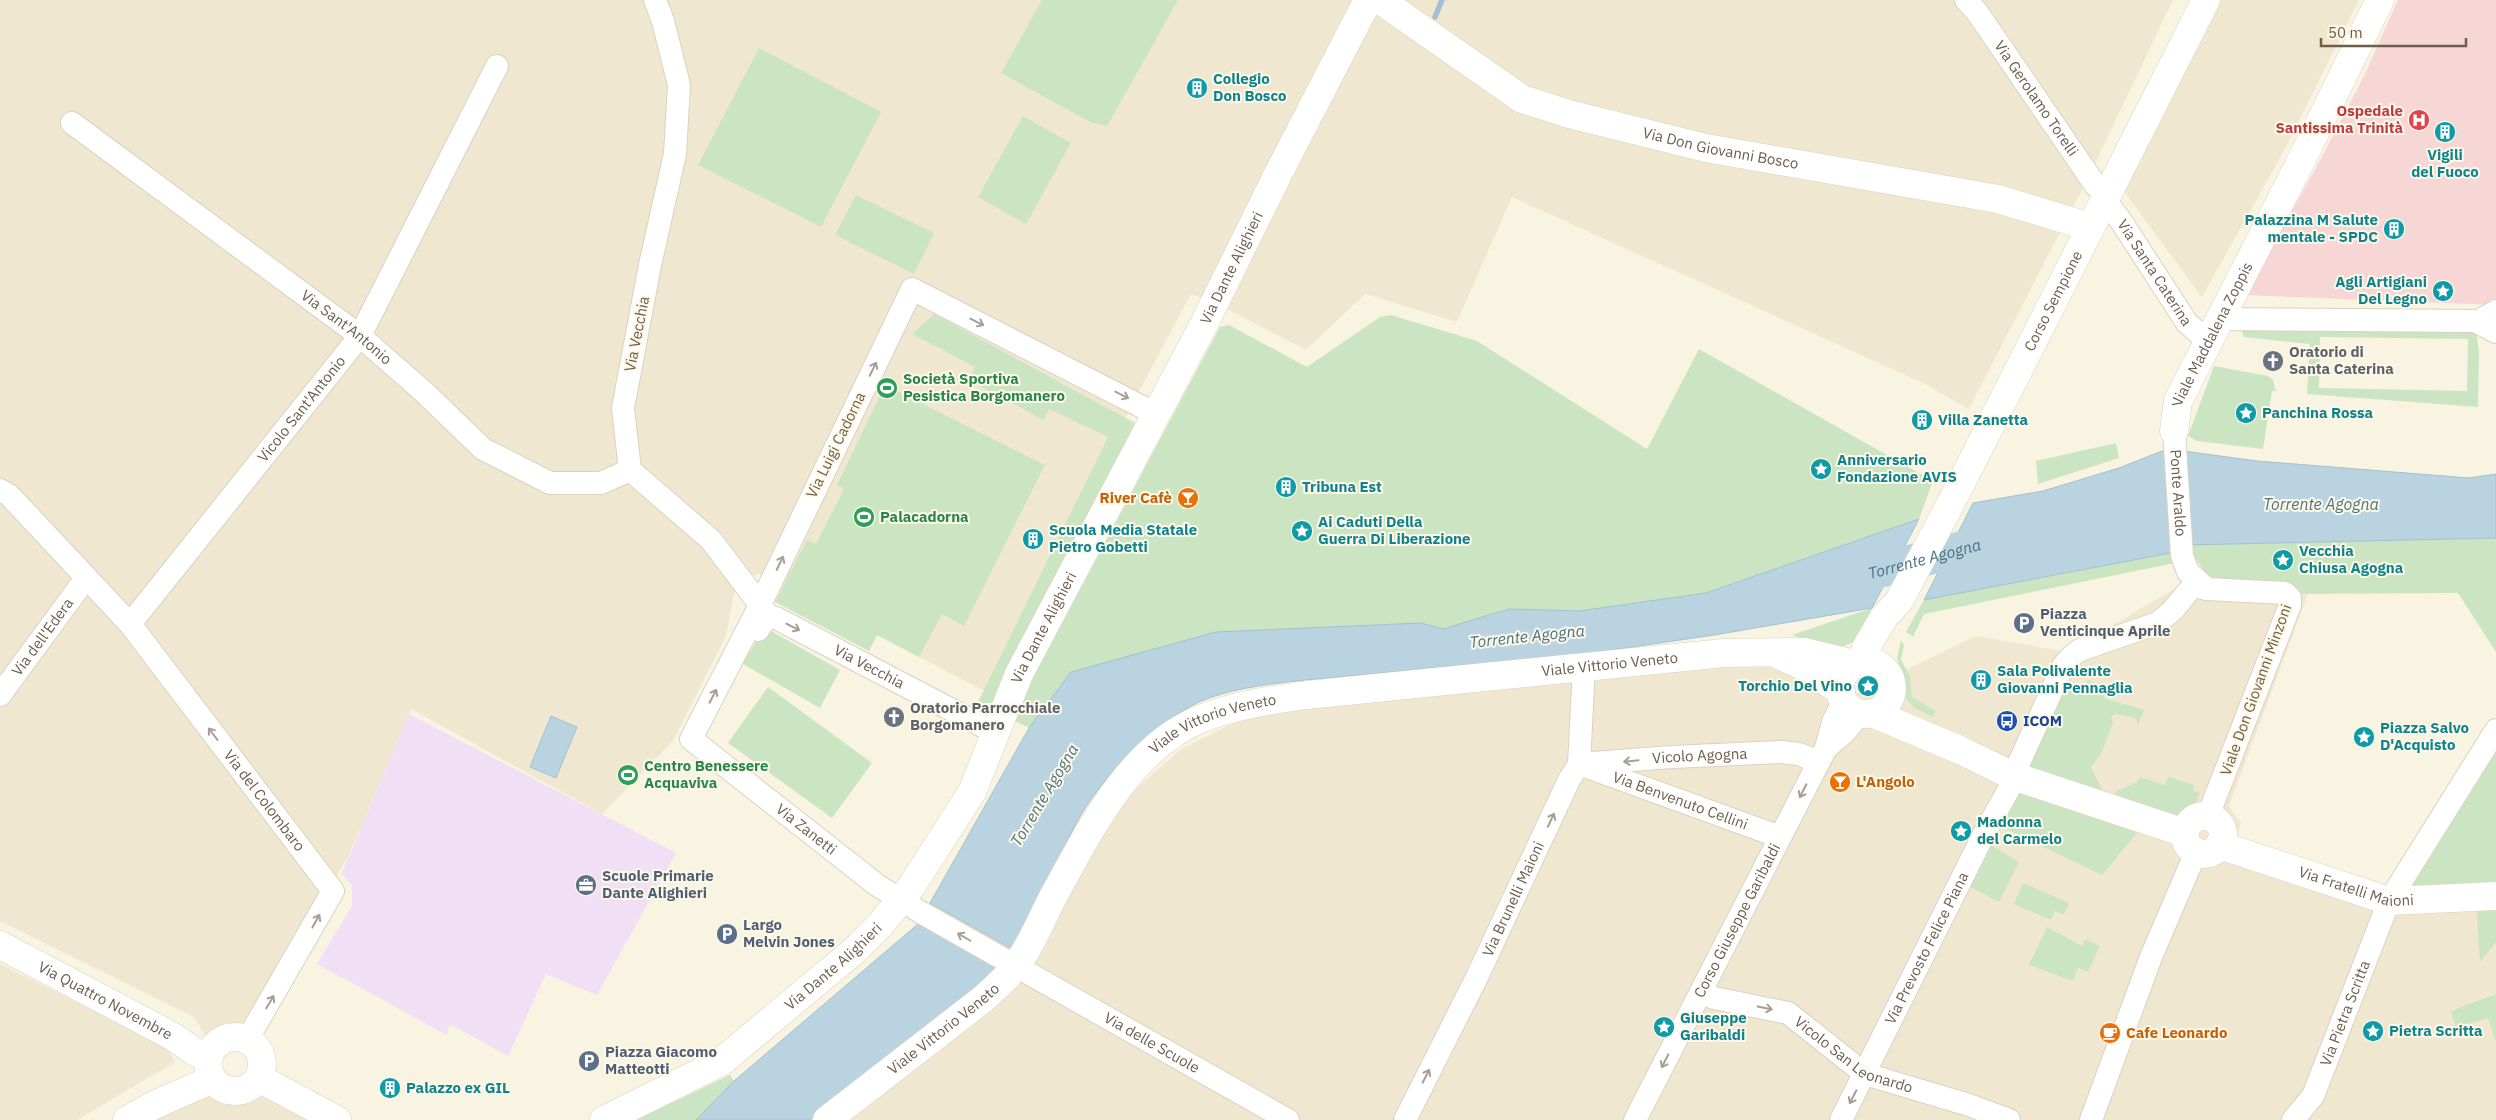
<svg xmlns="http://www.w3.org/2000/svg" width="2496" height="1120" font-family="'IBM Plex Sans',sans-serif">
	<rect width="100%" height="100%" fill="#f9f4e2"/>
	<g fill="#f0e7d1">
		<polygon points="0,0 2173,0 2092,170 1969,409 1925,384 1512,197 1457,322 1365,294 1306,350 1227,309 1191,294 1135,399 992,695 760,574 737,579 726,636 673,741 602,814 411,709 349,855 272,984 232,1036 211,1046 194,1017 0,921"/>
		<polygon points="2221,0 2359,0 2285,149 2202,297 2120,186"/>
		<polygon points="2184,583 2308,594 2229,806 2241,823 2232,849 2389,901 2496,730 2496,1120 836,1120 1033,959 1122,801 1181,749 1252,714 1500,686 1591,681 1777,660 1833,705 1976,636 2068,652"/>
		<polygon points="0,964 166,1047 175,1062 77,1120 0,1120"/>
		<polygon points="214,1090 268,1097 313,1120 152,1120"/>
	</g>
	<polygon fill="#f1dff5" points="409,714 676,853 597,995 546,974 508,1056 450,1024 447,1035 317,964 352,906 352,886 342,873"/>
	<polygon fill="#f6d7d6" points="2398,0 2496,0 2496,305 2245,295 2317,166 2365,74"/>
	<g fill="#cbe5c2" fill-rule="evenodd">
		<polygon points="1042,0 1178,0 1107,126 1092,123 1001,73"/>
		<polygon points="759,48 881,112 821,227 698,165"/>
		<polygon points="1023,116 1071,143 1026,224 978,197"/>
		<polygon points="856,195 934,233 914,274 835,235"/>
		<polygon points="934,314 1135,423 994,702 976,706 1108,437 1049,409 1044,420 968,380 975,367 912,334"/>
		<polygon points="1391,315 1477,341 1647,449 1699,349 1933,481 1919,519 1706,593 1580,611 1509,609 1443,629 1420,623 1216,633 1071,672 1029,728 1011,719 1220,327 1229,325 1307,367 1380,317"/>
		<path d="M2240,326l236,5 3,21 -1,55 -171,-13 3,-50 -66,-7zM2320,337l148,2 -1,52 -148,-3z"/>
		<polygon points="2214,366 2268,376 2273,380 2276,391 2272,391 2263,449 2197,441 2188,436"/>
		<polygon points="885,385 1045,465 964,626 942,614 919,657 877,635 869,651 775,602 807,540 816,544 844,489 837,485"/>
		<polygon points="2116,443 2119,458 2038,484 2036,461"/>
		<polygon points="2496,538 2496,652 2458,593 2308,594 2207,589 2205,572 2186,545"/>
		<polygon points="2175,552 2175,563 1924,614 1913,637 1906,632 1924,600"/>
		<path d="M1872,608c0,9 -3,13 -7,21 -18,30 -47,15 -73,6z"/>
		<polygon points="764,627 840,670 820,708 743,664"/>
		<polygon points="1901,640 1904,645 1901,660 1910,676 1912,697 1936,711 1933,717 1915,708 1905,698 1902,675 1897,658"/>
		<polygon points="2088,680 2107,689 2104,698 2144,710 2138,725 2135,718 2116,714 2111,716 2113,723 2101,754 2091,767 2105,796 2024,769 2062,682 2083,689"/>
		<polygon points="768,687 872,763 832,818 728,743"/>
		<polygon points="2496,730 2496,942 2480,962 2477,915 2479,898 2389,901"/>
		<polygon points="2140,777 2165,785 2168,777 2194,785 2193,791 2200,793 2188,820 2114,798 2115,792 2137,782"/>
		<polygon points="2017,791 2138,832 2102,875 2000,826"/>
		<polygon points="1990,844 2019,862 1999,902 1968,886"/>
		<polygon points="2023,883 2069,903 2064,915 2055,911 2051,920 2014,904"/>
		<polygon points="2047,927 2082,946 2085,939 2100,946 2088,972 2078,968 2073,981 2029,965"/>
		<polygon points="2496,994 2496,1041 2488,1018 2456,1028 2451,1011"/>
		<polygon points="730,1075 734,1081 696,1120 636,1120"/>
	</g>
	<g fill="#b9d4e0" stroke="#a0c1d1">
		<polygon points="2162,451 2169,451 2175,552 1924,600 1973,503 2043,491 2119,468"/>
		<polygon points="2183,451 2257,461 2469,478 2496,474 2496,538 2186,545"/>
		<path d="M1919,519l-47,89 -158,27 -123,18 -296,28c-32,4 -66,8 -96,21 -47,22 -96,74 -121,118 -23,42 -40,88 -66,129l-82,-46 99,-175 42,-56 145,-40 205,-9 22,6 66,-20 71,2 126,-18z"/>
		<polygon points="551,716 577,727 556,778 530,767"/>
		<polygon points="918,924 997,967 980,984 810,1120 696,1120 734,1081"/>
	</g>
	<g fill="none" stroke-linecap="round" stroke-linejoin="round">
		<polyline stroke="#a0c1d1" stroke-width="5.5" points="1435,17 1442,0"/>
		<path stroke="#b9d4e0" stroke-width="35" id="s1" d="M1847,579l148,-39"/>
		<g stroke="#dcd1bf" stroke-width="24">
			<g id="street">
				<polyline points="655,0 663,21 679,85 675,154 650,265 623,408 630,470 711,540 767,614"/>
				<path id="s2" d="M1966,0l11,12 119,174 12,7"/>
				<path id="s3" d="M72,123l288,213 65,57 58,56 67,34h51l29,-13"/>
				<path id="s4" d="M2105,200l16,21 66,102 21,18"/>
				<polyline points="2219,319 2475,321 2496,332"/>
				<polyline points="2478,321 2496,311"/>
				<path id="s5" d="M1156,414l-244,-125 -153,318 -68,132 186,146 45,28 366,207"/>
				<path id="s6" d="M2174,431l8,125 6,16 19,17 78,4 5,5v7l-82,211"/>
				<path id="s7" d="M0,490l9,5 121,129 203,267 -86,149"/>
				<path id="s8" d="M130,624l230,-288 137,-270"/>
				<path id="s9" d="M758,630l9,-13 9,1 218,114"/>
				<path id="s10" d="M0,695l86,-117"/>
				<polyline points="1826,748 1845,732 1861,713"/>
				<path id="s11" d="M1579,764l93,-7 110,-5 17,2 19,8"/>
				<path id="s12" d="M1590,768l190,69"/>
				<path id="s13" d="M1701,992l13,6 74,15 77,61 104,31 40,15"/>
				<path id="s14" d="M1405,1120l72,-143 92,-197 10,-16 5,-97"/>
				<path id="s15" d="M1635,1120l191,-372 7,-26 11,-22"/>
				<path id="s16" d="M1841,1120l142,-284 26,-47 4,-13 50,-110 9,-10 8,-6 78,-27 15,-13 18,-22 4,-2 12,3"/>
				<polyline points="2091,1120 2151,957 2196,852"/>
				<path id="s17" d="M2293,1120l20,-24 76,-195 107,-171"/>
			</g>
		</g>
		<g stroke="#ddd1bb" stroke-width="29">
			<g id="secondary">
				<path id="s18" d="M1380,0l142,99 47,15 137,34 292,51 92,28"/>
				<path id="s19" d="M2174,431l4,-30 124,-242 78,-159"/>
				<polyline points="1779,655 1799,664 1841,691"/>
				<path id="s20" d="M1861,662l6,-16 17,-29 15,-16 53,-100 254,-501"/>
				<circle cx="1866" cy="688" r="26"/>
				<polyline points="1872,713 1960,750 2013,776 2185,833"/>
				<circle cx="2204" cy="835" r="19"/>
				<path id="s21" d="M2219,845l170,56 107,-5"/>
				<path id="s22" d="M0,945l172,91 23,16 14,5"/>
				<circle cx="235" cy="1064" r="27"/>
				<polyline points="259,1078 337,1120"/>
				<polyline points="127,1120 154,1105 213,1079"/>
				<path id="s23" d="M604,1120l117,-58 133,-111 26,-26 29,-35 63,-98 47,-118 186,-352 74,-150 89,-172"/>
				<path id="s24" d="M827,1120l156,-121c11,-10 23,-20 32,-32 16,-21 26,-47 38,-70 36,-65 77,-151 150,-179 33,-13 68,-18 104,-23l417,-42 81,-1 50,12"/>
			</g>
		</g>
		<use href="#street" stroke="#fff" stroke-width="22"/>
		<use href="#secondary" stroke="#fff" stroke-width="28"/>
	</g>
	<defs><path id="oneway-shaft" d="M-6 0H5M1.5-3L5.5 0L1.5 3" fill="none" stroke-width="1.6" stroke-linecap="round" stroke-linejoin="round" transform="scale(1.25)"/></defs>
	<g stroke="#a89e93">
		<use href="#oneway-shaft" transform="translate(977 322) rotate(27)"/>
		<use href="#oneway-shaft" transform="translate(873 369) rotate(-64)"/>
		<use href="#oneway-shaft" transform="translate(1122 395) rotate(27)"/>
		<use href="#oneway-shaft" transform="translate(780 563) rotate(-64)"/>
		<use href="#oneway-shaft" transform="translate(793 627) rotate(27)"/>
		<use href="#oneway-shaft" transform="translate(713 696) rotate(-63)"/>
		<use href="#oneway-shaft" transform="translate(213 734) rotate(-127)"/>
		<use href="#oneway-shaft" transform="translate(1631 761) rotate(174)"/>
		<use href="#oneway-shaft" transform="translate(1803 791) rotate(117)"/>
		<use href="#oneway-shaft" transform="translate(1551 820) rotate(-65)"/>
		<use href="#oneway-shaft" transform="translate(316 921) rotate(-61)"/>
		<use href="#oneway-shaft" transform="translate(964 937) rotate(-150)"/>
		<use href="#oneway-shaft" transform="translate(270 1002) rotate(-59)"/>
		<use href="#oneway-shaft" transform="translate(1765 1008) rotate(11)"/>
		<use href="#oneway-shaft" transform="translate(1665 1061) rotate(117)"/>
		<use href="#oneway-shaft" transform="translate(1426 1076) rotate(-63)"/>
		<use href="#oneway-shaft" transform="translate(1853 1097) rotate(117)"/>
	</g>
	<defs>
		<g id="building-disc" transform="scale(1.125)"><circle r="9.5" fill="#0f9aa8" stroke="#fdf8e7"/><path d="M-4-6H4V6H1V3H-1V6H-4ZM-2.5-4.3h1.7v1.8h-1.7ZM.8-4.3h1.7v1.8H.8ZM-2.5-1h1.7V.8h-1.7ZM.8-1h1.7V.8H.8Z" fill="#fff"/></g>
		<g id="hospital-disc" transform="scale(1.125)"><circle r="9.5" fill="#e0444e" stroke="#fdf8e7"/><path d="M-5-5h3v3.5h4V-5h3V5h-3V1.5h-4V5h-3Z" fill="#fff"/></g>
		<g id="sight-disc" transform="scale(1.125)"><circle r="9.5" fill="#0f9aa8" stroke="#fdf8e7"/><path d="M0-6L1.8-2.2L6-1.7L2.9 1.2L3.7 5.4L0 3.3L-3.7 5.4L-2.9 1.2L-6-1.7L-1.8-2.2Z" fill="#fff"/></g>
		<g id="church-disc" transform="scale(1.125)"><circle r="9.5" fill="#6b7280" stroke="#fdf8e7"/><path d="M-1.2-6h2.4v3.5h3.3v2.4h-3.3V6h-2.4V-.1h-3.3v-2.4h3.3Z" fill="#fff"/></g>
		<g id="stadium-disc" transform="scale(1.125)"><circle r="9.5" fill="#2e9e5b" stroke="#fdf8e7"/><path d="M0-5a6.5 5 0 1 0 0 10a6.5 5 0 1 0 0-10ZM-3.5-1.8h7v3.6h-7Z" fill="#fff"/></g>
		<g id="bar-disc" transform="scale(1.125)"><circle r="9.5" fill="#e8710a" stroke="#fdf8e7"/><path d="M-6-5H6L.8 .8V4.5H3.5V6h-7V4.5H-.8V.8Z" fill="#fff"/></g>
		<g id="parking-disc" transform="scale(1.125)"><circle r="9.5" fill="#5c6f8a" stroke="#fdf8e7"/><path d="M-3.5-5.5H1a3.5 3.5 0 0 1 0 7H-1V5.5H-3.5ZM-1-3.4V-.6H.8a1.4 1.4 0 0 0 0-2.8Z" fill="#fff"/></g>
		<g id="bus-disc" transform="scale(1.125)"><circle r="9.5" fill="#1a4fb4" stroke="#fdf8e7"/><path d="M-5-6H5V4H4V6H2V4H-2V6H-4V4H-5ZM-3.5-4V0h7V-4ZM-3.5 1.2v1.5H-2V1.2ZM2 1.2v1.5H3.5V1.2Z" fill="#fff"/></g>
		<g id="office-disc" transform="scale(1.125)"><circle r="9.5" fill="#5c6f8a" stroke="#fdf8e7"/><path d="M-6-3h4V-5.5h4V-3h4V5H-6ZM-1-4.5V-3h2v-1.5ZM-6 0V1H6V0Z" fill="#fff"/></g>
		<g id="cafe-disc" transform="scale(1.125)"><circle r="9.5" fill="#e8710a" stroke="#fdf8e7"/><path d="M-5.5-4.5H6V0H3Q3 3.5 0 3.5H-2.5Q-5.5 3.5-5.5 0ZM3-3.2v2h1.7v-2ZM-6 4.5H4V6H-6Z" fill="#fff"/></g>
	</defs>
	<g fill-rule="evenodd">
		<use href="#building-disc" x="1197" y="88"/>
		<use href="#hospital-disc" x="2419" y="120"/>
		<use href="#building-disc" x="2445" y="132"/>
		<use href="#building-disc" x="2394" y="229"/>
		<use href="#sight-disc" x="2443" y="291"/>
		<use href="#church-disc" x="2273" y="361"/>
		<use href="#stadium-disc" x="887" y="388"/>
		<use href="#sight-disc" x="2246" y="413"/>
		<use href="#building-disc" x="1922" y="420"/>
		<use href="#sight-disc" x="1821" y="469"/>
		<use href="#building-disc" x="1286" y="487"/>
		<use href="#bar-disc" x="1188" y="498"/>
		<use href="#stadium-disc" x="864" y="517"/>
		<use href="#sight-disc" x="1302" y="531"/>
		<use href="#building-disc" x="1033" y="539"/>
		<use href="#sight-disc" x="2283" y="560"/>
		<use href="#parking-disc" x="2024" y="623"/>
		<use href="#building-disc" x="1981" y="680"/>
		<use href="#sight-disc" x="1868" y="686"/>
		<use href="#church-disc" x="894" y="717"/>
		<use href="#bus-disc" x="2007" y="721"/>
		<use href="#sight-disc" x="2364" y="737"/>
		<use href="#stadium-disc" x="628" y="775"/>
		<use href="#bar-disc" x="1840" y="782"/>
		<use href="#sight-disc" x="1961" y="831"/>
		<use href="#office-disc" x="586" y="885"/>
		<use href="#parking-disc" x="727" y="934"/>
		<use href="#sight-disc" x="1664" y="1027"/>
		<use href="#sight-disc" x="2373" y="1031"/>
		<use href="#cafe-disc" x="2110" y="1033"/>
		<use href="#parking-disc" x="589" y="1061"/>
		<use href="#building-disc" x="390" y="1088"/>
	</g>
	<g text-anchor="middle" stroke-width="4" stroke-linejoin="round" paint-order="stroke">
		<g font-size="15" font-weight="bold" fill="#0d838f" stroke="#fdf8e7" text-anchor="start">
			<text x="1213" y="84">Collegio<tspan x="1213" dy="17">Don Bosco</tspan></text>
			<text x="2445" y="160" text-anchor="middle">Vigili<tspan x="2445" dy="17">del Fuoco</tspan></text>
			<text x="2378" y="225" text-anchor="end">Palazzina M Salute<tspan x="2378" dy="17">mentale - SPDC</tspan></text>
			<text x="2427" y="287" text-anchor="end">Agli Artigiani<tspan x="2427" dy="17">Del Legno</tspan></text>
			<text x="2262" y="418">Panchina Rossa</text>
			<text x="1938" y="425">Villa Zanetta</text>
			<text x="1837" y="465">Anniversario<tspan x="1837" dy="17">Fondazione AVIS</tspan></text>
			<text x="1302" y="492">Tribuna Est</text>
			<text x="1318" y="527">Ai Caduti Della<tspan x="1318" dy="17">Guerra Di Liberazione</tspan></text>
			<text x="1049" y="535">Scuola Media Statale<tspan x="1049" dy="17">Pietro Gobetti</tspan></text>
			<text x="2299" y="556">Vecchia<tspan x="2299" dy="17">Chiusa Agogna</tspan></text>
			<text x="1997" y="676">Sala Polivalente<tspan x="1997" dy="17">Giovanni Pennaglia</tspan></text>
			<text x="1852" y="691" text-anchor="end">Torchio Del Vino</text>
			<text x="2380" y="733">Piazza Salvo<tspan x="2380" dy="17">D'Acquisto</tspan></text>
			<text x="1977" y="827">Madonna<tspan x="1977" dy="17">del Carmelo</tspan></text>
			<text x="1680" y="1023">Giuseppe<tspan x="1680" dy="17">Garibaldi</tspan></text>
			<text x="2389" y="1036">Pietra Scritta</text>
			<text x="406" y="1093">Palazzo ex GIL</text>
		</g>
		<g font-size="15" fill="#6e5d4b" stroke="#fdf8e7">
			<text dy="5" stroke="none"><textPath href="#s2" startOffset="121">Via Gerolamo Torelli</textPath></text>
			<text dy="5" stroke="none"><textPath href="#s18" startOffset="378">Via Don Giovanni Bosco</textPath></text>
			<text dy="5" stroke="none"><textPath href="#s23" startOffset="1088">Via Dante Alighieri</textPath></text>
			<text dy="5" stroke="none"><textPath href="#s4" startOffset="88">Via Santa Caterina</textPath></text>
			<text dy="5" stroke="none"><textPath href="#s20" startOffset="410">Corso Sempione</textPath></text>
			<text dy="5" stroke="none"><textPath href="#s3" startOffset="342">Via Sant'Antonio</textPath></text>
			<text transform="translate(637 334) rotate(-79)" y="5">Via Vecchia</text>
			<text dy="5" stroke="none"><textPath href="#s19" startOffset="105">Viale Maddalena Zoppis</textPath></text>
			<text dy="5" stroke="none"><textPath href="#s8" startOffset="275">Vicolo Sant'Antonio</textPath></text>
			<text transform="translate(836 445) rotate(-64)" y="5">Via Luigi Cadorna</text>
			<text dy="5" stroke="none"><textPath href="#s6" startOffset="62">Ponte Araldo</textPath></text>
			<text dy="5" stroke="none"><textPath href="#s23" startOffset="682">Via Dante Alighieri</textPath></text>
			<text dy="5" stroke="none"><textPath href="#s10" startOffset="72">Via dell'Edera</textPath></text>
			<text dy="5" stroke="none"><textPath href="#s24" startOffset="972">Viale Vittorio Veneto</textPath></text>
			<text dy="5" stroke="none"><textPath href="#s9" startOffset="130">Via Vecchia</textPath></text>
			<text transform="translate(2256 690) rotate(-70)" y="5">Viale Don Giovanni Minzoni</text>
			<text dy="5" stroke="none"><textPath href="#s24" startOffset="568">Viale Vittorio Veneto</textPath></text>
			<text dy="5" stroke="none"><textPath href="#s11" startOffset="121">Vicolo Agogna</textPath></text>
			<text dy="5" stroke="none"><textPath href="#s7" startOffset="409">Via del Colombaro</textPath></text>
			<text dy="5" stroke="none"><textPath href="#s12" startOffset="96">Via Benvenuto Cellini</textPath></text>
			<text dy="5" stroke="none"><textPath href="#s5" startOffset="922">Via Zanetti</textPath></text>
			<text dy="5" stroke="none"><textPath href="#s21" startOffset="144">Via Fratelli Maioni</textPath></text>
			<text dy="5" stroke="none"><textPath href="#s14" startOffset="246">Via Brunelli Maioni</textPath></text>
			<text dy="5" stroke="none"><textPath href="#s15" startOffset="224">Corso Giuseppe Garibaldi</textPath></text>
			<text dy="5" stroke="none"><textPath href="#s16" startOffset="192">Via Prevosto Felice Piana</textPath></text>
			<text dy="5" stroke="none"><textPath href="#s23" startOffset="278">Via Dante Alighieri</textPath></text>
			<text dy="5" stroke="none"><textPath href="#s22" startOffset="119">Via Quattro Novembre</textPath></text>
			<text dy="5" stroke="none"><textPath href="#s17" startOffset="120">Via Pietra Scritta</textPath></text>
			<text dy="5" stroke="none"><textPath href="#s24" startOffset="148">Viale Vittorio Veneto</textPath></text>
			<text dy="5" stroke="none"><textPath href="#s5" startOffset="1329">Via delle Scuole</textPath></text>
			<text dy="5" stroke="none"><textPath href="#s13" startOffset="169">Vicolo San Leonardo</textPath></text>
		</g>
		<g font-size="15" font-weight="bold" fill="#be3a42" stroke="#fdf8e7" text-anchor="end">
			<text x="2403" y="116">Ospedale<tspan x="2403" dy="17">Santissima Trinità</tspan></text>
		</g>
		<g font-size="15" font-weight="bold" fill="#5b616d" stroke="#fdf8e7" text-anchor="start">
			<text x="2289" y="357">Oratorio di<tspan x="2289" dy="17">Santa Caterina</tspan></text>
			<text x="910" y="713">Oratorio Parrocchiale<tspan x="910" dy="17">Borgomanero</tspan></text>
		</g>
		<g font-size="15" font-weight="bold" fill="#27864d" stroke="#fdf8e7" text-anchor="start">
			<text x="903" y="384">Società Sportiva<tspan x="903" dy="17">Pesistica Borgomanero</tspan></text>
			<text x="880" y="522">Palacadorna</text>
			<text x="644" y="771">Centro Benessere<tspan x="644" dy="17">Acquaviva</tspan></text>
		</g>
		<g font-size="15" font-weight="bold" fill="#c56008" stroke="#fdf8e7" text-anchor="start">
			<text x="1172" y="503" text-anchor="end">River Cafè</text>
			<text x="1856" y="787">L'Angolo</text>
			<text x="2126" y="1038">Cafe Leonardo</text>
		</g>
		<g font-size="15" font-weight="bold" fill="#4e5e75" stroke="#fdf8e7" text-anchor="start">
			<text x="2040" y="619">Piazza<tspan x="2040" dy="17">Venticinque Aprile</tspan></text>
			<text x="602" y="881">Scuole Primarie<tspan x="602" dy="17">Dante Alighieri</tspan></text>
			<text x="743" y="930">Largo<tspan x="743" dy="17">Melvin Jones</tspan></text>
			<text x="605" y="1057">Piazza Giacomo<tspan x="605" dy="17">Matteotti</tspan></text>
		</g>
		<g font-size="15" font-weight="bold" fill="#164399" stroke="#fdf8e7" text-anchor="start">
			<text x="2023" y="726">ICOM</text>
		</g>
		<g font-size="16" font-style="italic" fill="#4c7285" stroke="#fdf8e7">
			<text x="2321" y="510">Torrente Agogna</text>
			<text dy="6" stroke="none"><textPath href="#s1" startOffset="80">Torrente Agogna</textPath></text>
			<text transform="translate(1527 636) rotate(-6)" y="6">Torrente Agogna</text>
			<text transform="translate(1044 795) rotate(-59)" y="6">Torrente Agogna</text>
		</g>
	</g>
	<path d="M2321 38v8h145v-8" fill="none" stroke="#6e5d4b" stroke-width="2.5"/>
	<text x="2328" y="38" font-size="15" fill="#6e5d4b" stroke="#fdf8e7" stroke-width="4" paint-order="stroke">50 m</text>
</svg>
